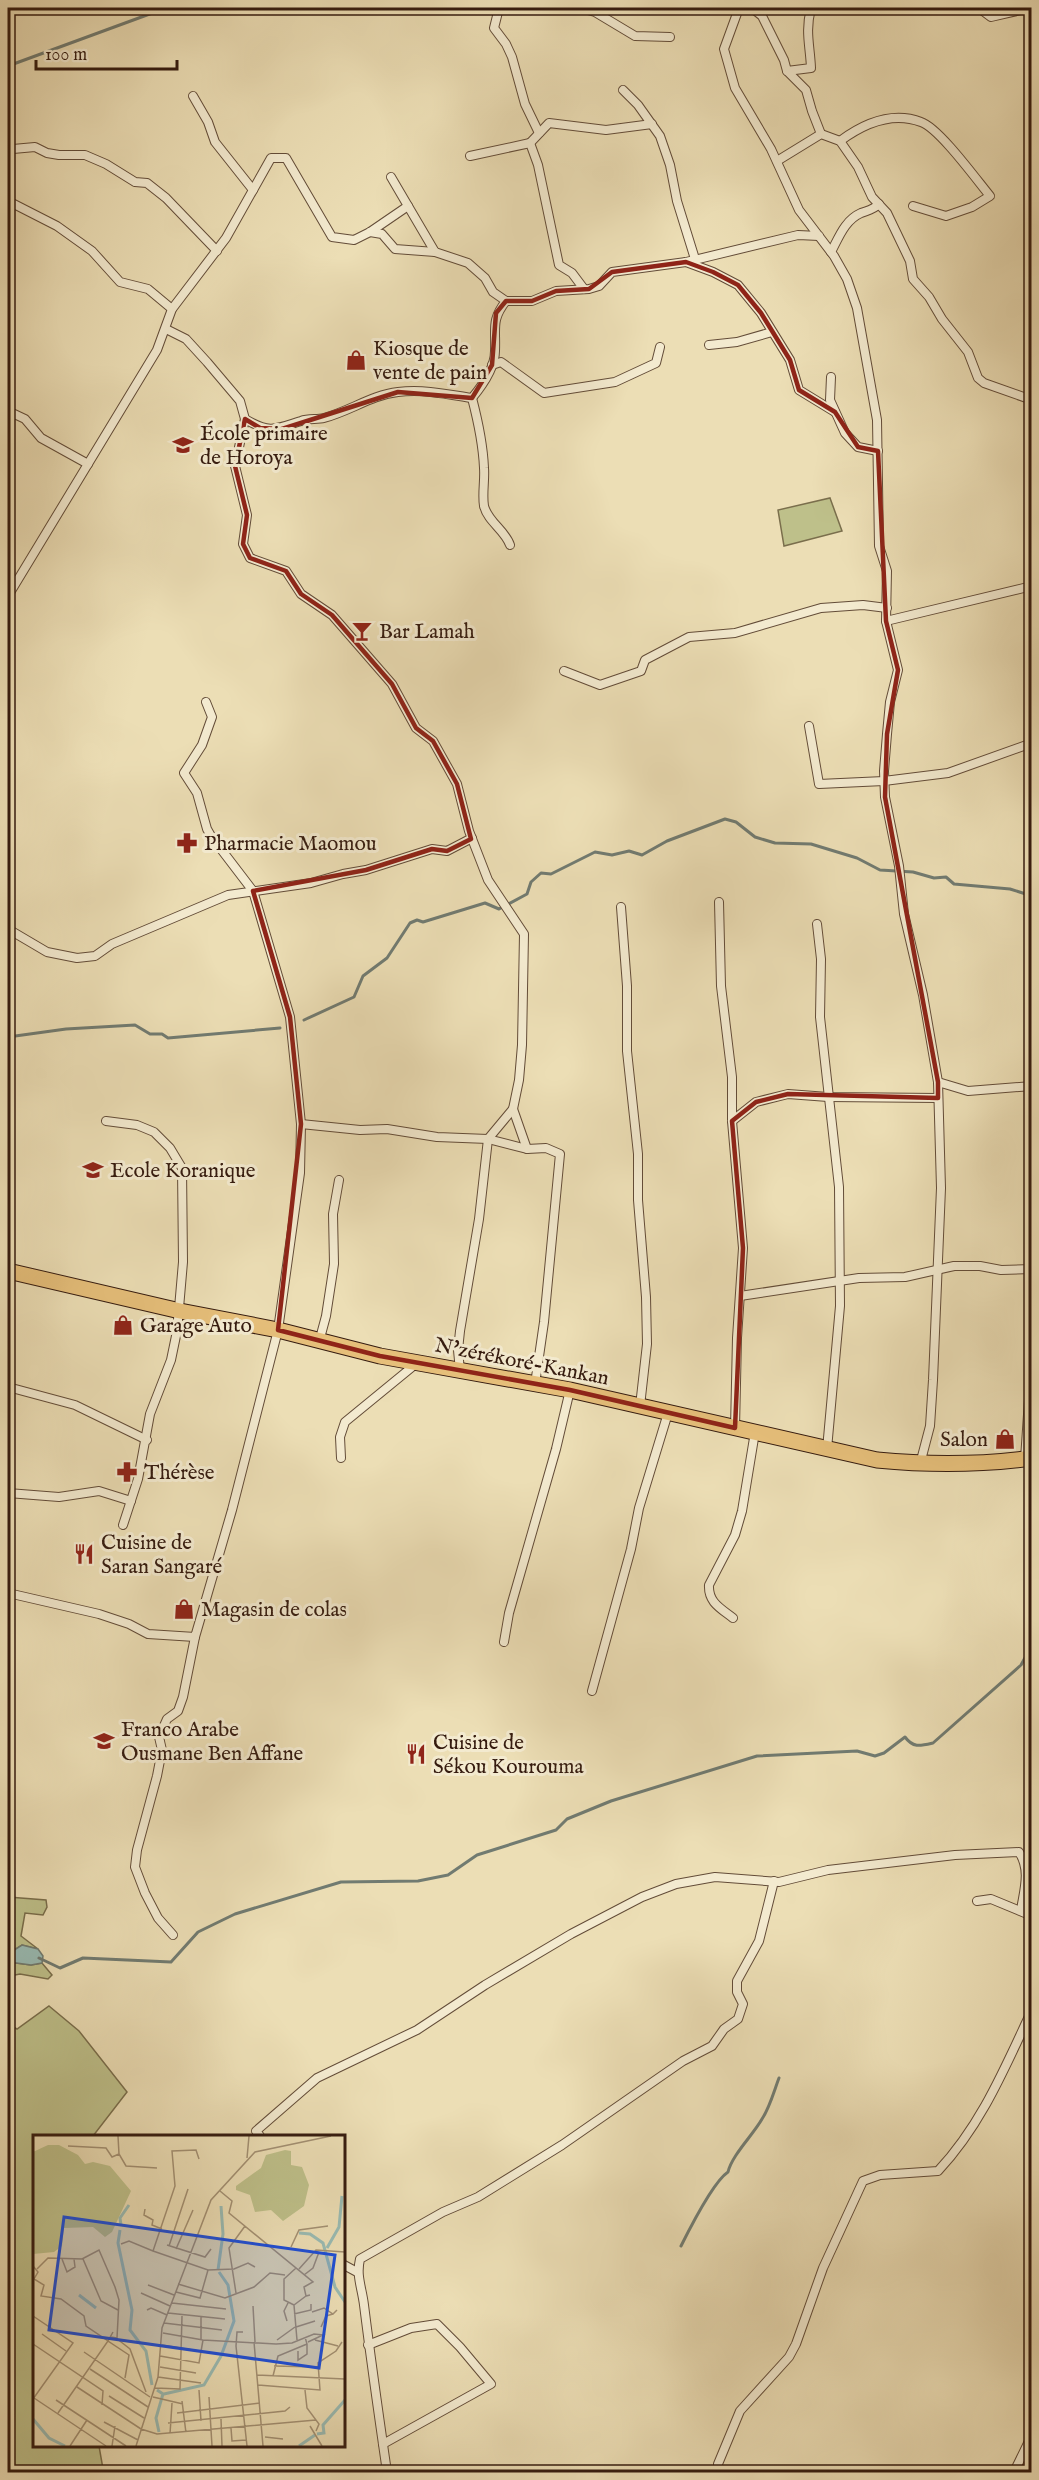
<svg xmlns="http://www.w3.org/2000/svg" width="1039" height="2480" font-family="'IM FELL English',serif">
	<rect width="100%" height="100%" fill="#ecdeb5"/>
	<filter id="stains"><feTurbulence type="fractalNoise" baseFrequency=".00333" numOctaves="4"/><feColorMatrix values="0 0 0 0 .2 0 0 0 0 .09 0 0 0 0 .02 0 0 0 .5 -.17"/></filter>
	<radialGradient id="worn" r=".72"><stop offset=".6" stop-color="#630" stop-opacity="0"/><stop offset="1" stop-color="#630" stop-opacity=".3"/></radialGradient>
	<g fill="#bec08a" stroke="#7a6e4c" stroke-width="1.5">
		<polygon points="830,498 842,531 784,546 778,510"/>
		<polygon points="8,1897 46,1900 47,1907 43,1915 25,1913 21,1936 38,1949 22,1945 8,1954"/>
		<polygon points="8,1957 9,1962 31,1965 42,1963 52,1975 48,1979 20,1974 10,1976 8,1973"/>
		<polygon points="49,2006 79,2031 127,2092 93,2136 34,2136 34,2446 99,2446 103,2469 113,2472 8,2472 8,2024 17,2029"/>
	</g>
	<polygon fill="#99bbb3" stroke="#717b71" stroke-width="1.5" points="22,1945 38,1949 43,1956 42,1963 31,1965 9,1962 8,1954"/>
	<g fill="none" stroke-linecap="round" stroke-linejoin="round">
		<g stroke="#717b71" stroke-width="3">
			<polyline points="8,66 166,8"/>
			<polyline points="304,1020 354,997 363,976 387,958 410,923 417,920 423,922 485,903 499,909 527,894 531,882 541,873 551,874 595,852 612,855 629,851 642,855 667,841 725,819 736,822 755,837 775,843 811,844 857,858 880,870 913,872 934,878 946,877 954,884 1010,889 1032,896"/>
			<polyline points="8,1037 66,1029 135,1025 150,1034 162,1034 168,1038 280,1028"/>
			<path d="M39,1958l21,10 23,-10 88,4 27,-30 37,-18 106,-32 77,-1 30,-6 29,-20 79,-25 11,-11 44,-18 146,-45 100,-5 18,5 9,-3 21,-16c8,11 15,9 28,6l88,-78 11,-20"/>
			<path d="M681,2246c9,-18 32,-64 47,-74 4,-17 25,-37 34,-53 8,-12 12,-28 17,-41"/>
		</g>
		<g stroke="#634c38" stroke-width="10">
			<g id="street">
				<polyline points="499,8 494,28 506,44 512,57 525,104 539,133"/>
				<polyline points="581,8 595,12 635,36 670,37"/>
				<polyline points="739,8 724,49 735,88 771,149 799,210 834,256 847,279 857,308 877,420 879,546 887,571 886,621 898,670 890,702 887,734 884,771 885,797 899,866 904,914 923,995 938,1082 941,1188 933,1380 930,1426 920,1464"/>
				<polyline points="752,8 762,16 784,60 787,71 806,90 812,111 821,134"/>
				<polyline points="979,8 991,17 1030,8"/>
				<path d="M787,71l24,-3c-1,-23 -6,-36 0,-60"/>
				<polyline points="623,90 638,105 660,136 670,165 677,201 695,259"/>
				<polyline points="193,96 208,122 215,142 253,190"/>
				<path d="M840,141c23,-17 52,-30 81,-19 18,6 55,57 69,74l-18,11 -26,9 -33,-10"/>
				<polyline points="530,143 549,123 606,130 652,124"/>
				<polyline points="8,147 13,149 35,147 47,153 59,155 85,155 106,164 135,182 147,183 166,198 217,251"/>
				<polyline points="470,156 530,143 538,165 559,265 572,273 584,289"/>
				<polyline points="777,161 821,134 840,141 858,167 872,197 887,213 910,261 913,279 929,297 942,319 968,352 978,378 984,383 1032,400"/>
				<polyline points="8,201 57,226 92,251 120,282 148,289 172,309"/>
				<polyline points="408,206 435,252 468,263 485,278 493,292 506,301 532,301 556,291 589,289 599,286 612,272 686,262 798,235 819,236"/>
				<polyline points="370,232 382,234 395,249 435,252"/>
				<path d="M831,252c8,-15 14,-32 30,-39 8,-3 12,-3 18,-9"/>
				<polyline points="686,262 713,272 738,285 761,313 790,360 799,390 835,412"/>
				<path d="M166,329l20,10 21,23 33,39 5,18c25,15 31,10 56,2 8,-3 16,-1 23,-3 26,-7 48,-23 74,-26 25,-3 49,2 74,6 10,-12 23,-30 23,-47 1,-23 -4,-31 11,-50"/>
				<polyline points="709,345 737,342 772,332"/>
				<polyline points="492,365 501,362 544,393 615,382 656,363 660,347"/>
				<polyline points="831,377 830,400 845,433 858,447 878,451"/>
				<path d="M472,398c6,23 11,46 12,70 1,12 -2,26 0,38 4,16 21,24 26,39"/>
				<polyline points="8,411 25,419 41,438 88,464"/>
				<polyline points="245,419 235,466 247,515 243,544 250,558 286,571 301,594 332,615 392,684 416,728 433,741 457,784 469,831 488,880 524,934 522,1045 519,1080 513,1109 488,1139 479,1219 460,1331 458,1350 460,1371"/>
				<polyline points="8,596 157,350 172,309 226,238 271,158 286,158 332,237 354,240 370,232 408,206 391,177"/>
				<polyline points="886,621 1032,586"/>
				<polyline points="564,671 600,685 641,671 645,660 689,637 735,633 821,608 863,605 887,608"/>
				<polyline points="809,726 819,784 884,781 948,773 1032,743"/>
				<polyline points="719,902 721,986 732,1077 732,1121 743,1248 737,1338 735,1428"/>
				<polyline points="621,907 627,986 627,1051 638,1154 638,1200 646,1297 647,1344 640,1406"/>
				<polyline points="817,924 821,959 820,1017 839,1187 840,1306 827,1449"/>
				<polyline points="8,929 47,952 77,958 95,956 112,944 228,895 311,883 343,874 366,870 432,849 447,851 472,838"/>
				<polyline points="938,1082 968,1091 1032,1086"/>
				<polyline points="513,1109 527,1149"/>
				<polyline points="106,1121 137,1125 154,1132 170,1148 182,1168 183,1262 177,1331 171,1360 150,1414 138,1479 123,1525"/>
				<polyline points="732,1121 756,1102 788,1094 828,1097 938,1098"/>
				<polyline points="301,1124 360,1130 387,1129 437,1137 488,1139 527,1149 546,1148 560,1154 544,1322 535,1384"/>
				<polyline points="740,1296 859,1278 905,1277 954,1266 980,1266 1001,1270 1032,1269"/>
				<polyline points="319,1342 326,1316 334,1264 333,1214 339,1180"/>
				<polyline points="8,1387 75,1405 147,1440"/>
				<polyline points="341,1458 340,1437 345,1422 417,1363"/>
				<polyline points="1025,1459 1031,1370 1032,1255"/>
				<polyline points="8,1493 59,1497 99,1491 131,1501"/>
				<polyline points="8,1593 99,1614 129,1624 148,1634 195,1637 232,1510 278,1330 300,1173 301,1124 290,1017 253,891 211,836 207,829 197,793 184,773 202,745 212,717 206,702"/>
				<path d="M733,1618c-13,-10 -25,-16 -24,-33l26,-50 7,-24 13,-79"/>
				<polyline points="504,1642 509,1613 556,1449 570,1390"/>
				<polyline points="592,1691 631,1549 639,1508 668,1413"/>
				<polyline points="1026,1862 1032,1851"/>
				<polyline points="977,1901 991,1899 1032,1916"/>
				<polyline points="173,1935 158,1918 145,1893 135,1867 137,1850 157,1776 162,1750 159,1737 167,1719 178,1711 183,1697 195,1637"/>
				<path d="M260,2136l-4,-5 61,-53 100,-48 68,-45 86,-51 71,-37 34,-13 39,-7 64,5 49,-12 127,-15 64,-3c12,18 5,38 2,58"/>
				<polyline points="344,2265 357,2272"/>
				<polyline points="368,2345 411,2328 437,2324 460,2347 491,2384 383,2444"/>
				<path d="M387,2472c-8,-55 -16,-111 -23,-167 -2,-17 -8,-29 -4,-46l83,-47 35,-15 84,-52 121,-84 29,-15 12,-17 14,-10 5,-15 -6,-12v-11l22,-40 15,-60"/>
				<path d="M718,2472v-8l22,-53 49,-54 7,-13 27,-76 40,-87 17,-6 58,-4c44,-47 67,-104 94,-161"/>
				<polyline points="1014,2472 1032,2435"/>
			</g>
		</g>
		<g stroke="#351b0f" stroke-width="17">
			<path id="highway" d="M8,1271l172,40 98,19 102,26 190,34 307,70c51,5 103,5 155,-2"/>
		</g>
		<use href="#street" stroke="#f3eacf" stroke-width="8"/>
		<use href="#highway" stroke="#e6bf7a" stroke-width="15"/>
	</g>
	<path fill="none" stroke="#8f2418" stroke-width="4.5" stroke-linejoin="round" d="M686,262l27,10 25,13 23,28 29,47 9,30 36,22 23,35 20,4 8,170 12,49 -11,64 -2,63 53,285v16l-150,-4 -32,8 -24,19 11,127 -8,180 -165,-38 -190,-34 -102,-26 23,-206 -11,-107 -37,-126 113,-21 66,-21 15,2 24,-12 -14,-55 -24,-43 -17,-13 -24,-44 -60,-69 -31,-21 -15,-23 -36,-13 -7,-14 4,-29 -12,-49 10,-47 15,9 22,1 116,-37 74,6 20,-33 4,-52 10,-12h26l24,-10 33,-2 23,-17z"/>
	<defs>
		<g id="shop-bare" transform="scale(1.62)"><path d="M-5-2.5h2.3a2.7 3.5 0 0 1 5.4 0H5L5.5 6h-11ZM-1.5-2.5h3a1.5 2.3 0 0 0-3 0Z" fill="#8f2418" stroke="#f3eacf" stroke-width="2.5" paint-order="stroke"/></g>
		<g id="school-bare" transform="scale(1.62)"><path d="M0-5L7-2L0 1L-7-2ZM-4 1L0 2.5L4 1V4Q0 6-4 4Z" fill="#8f2418" stroke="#f3eacf" stroke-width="2.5" paint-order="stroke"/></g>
		<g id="bar-bare" transform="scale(1.62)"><path d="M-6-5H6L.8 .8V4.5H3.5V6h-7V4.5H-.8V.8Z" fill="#8f2418" stroke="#f3eacf" stroke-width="2.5" paint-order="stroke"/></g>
		<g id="pharmacy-bare" transform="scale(1.62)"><path d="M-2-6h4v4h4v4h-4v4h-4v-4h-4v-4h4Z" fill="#8f2418" stroke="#f3eacf" stroke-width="2.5" paint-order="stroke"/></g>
		<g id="restaurant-bare" transform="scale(1.62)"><path d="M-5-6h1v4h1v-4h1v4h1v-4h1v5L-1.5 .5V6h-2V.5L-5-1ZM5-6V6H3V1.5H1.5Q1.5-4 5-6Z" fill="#8f2418" stroke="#f3eacf" stroke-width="2.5" paint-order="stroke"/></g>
	</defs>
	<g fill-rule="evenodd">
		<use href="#shop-bare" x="356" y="360"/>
		<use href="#school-bare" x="183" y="445"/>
		<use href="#bar-bare" x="362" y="631"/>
		<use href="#pharmacy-bare" x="187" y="843"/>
		<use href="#school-bare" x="93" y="1170"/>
		<use href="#shop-bare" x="123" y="1325"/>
		<use href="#shop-bare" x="1005" y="1439"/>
		<use href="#pharmacy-bare" x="127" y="1472"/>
		<use href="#restaurant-bare" x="84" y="1554"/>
		<use href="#shop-bare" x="184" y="1609"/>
		<use href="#school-bare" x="104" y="1741"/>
		<use href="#restaurant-bare" x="416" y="1754"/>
	</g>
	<g text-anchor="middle" stroke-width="6" stroke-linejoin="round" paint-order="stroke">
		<g font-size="21" fill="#351b0f" stroke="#f3eacf" text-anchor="start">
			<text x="373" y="355">Kiosque de<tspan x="373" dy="24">vente de pain</tspan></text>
			<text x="200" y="440">École primaire<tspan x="200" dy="24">de Horoya</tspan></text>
			<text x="379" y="638">Bar Lamah</text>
			<text x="204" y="850">Pharmacie Maomou</text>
			<text x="110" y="1177">Ecole Koranique</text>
			<text x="140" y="1332">Garage Auto</text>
			<text x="988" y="1446" text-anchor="end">Salon</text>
			<text x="144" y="1479">Thérèse</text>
			<text x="101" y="1549">Cuisine de<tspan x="101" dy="24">Saran Sangaré</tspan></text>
			<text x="201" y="1616">Magasin de colas</text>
			<text x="121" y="1736">Franco Arabe<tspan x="121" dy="24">Ousmane Ben Affane</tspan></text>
			<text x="433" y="1749">Cuisine de<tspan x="433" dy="24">Sékou Kourouma</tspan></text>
		</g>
		<g font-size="21" fill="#351b0f" stroke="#f3eacf">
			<text transform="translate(522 1361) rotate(11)" y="7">N'zérékoré-Kankan</text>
		</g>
	</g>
	<g transform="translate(33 2135)">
		<rect width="312" height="312" fill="#ecdeb5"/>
		<path d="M15,10h11l19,10 7,9 8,-2 17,4 21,25 -19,41 -7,5 -12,-10 -29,1 -2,18 -8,6 -21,2v-102zM252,15l6,1v14l11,2 7,18 -5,21 -21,15 -12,-11 -16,2 -5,-17 -14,-5v-4l25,-18 5,-13z" fill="#bec08a"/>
		<path fill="none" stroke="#99bbb3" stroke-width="3" d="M88,90l-1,-7 9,-13M87,95l-2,13 14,67 -2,20 16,21 6,34M266,98l11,1 13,9 12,44 10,15M294,113l12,-21 3,-31M185,135l5,-36 -2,-28M46,160l17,13M124,255l6,4 -7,24 3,14M131,259l40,-9 17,-29 13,-35 -6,-36 -9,-13M0,284l16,19 16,8M284,299l7,-1 -1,-8 22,-25M266,311l16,-11"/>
		<path fill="none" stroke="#a39073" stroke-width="1.5" d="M85,1l1,18 7,12 31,2M35,11l38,2 6,9 7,-3M214,23l2,-22M166,24l-3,-9 -24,1 3,35 -22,65 55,19 26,-1 14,-6 7,4M187,56l12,10 -3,12 84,69 -9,5 2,9 4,-1M112,74l-1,6 9,5 -1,5 10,4M88,109l8,-3 24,10M134,110l38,12 6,-8M136,111l19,-57M258,112l8,-17 29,-4M143,114l17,-39M29,124l5,13 8,-5 -1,-8M49,124l17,-9 16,37 4,13 -2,38 -6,-1M0,131l5,6 -4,7 10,6 -3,11 20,3 23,17 2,10 22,15 -50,72M4,134l11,-11 35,1 18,42 17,9M266,134l17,-19 29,2M271,140l9,-7 6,-16M145,149l47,14 29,-11 16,-14 15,2M115,150l26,10M143,157l24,6 8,-28M108,158l29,13M203,158l-7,-45 16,-22M139,168l54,6M261,170l-10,-5v-21l12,-11M220,171l2,36M114,175l4,-2 16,7M279,177l12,-4 9,6 4,-4M135,178l57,6M261,179l17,-4v-6M0,181l40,27 -40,56M254,186l-3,-10 4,-8M131,188l58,7M263,192l19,-6M288,192l5,-11 7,-2M80,197l-5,9 21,14 -4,23M210,197h-6l-1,14 11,100M130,198l40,7 73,4 16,-1 22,-9 9,1 -15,7M9,199l24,17M83,203l14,11 16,43M168,205v-23M244,205l18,-13M264,205l-3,-35 12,-9M282,205l23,6M221,207l9,104M0,209l70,47 -1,14M129,210l49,8M265,216v9l9,-6v-10M51,217l66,45M127,221l39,7 4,-23M241,231l44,1M127,232l36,6M57,234l58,38M224,240l88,4M240,241l5,-20 29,-12 -2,-7M125,242l43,6M225,250l62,5 -2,-27 18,-12 6,-9M44,252l64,42 16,5 159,-14M122,253l25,1 2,-73M166,255l2,31M272,255l2,18 12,16 -3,7M76,261l35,22M120,262l30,7M176,262l3,49M1,263l72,48M23,265l70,46M149,266l4,32M144,278l83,-10M188,284l1,27M71,287l34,18M135,288l117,-12 5,-4M277,291l12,20M198,293l1,13 14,-1M137,299l2,-31M232,302l18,2M37,311l17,-26M79,311l3,-20M103,311l22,-69 4,-49 49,-128 44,-48 76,-16"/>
		<path fill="#1d4ed8" fill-opacity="0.15" stroke="#1d4ed8" stroke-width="3" d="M31,82l271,38 -16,113 -270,-38z"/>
		<rect width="312" height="312" fill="none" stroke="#351b0f" stroke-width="3"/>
	</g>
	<rect width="1039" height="2480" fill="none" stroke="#ecdeb5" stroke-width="30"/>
	<rect x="9" y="9" width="1021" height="2462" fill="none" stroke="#351b0f" stroke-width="3"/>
	<rect x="15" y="15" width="1009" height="2450" fill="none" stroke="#351b0f" stroke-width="1.5"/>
	<path d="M36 60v9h141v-9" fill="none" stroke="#351b0f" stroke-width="3"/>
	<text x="45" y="60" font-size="18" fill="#351b0f" stroke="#f3eacf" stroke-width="4.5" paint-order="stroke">100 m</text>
	<rect width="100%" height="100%" filter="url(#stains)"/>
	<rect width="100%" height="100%" fill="url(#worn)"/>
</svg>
